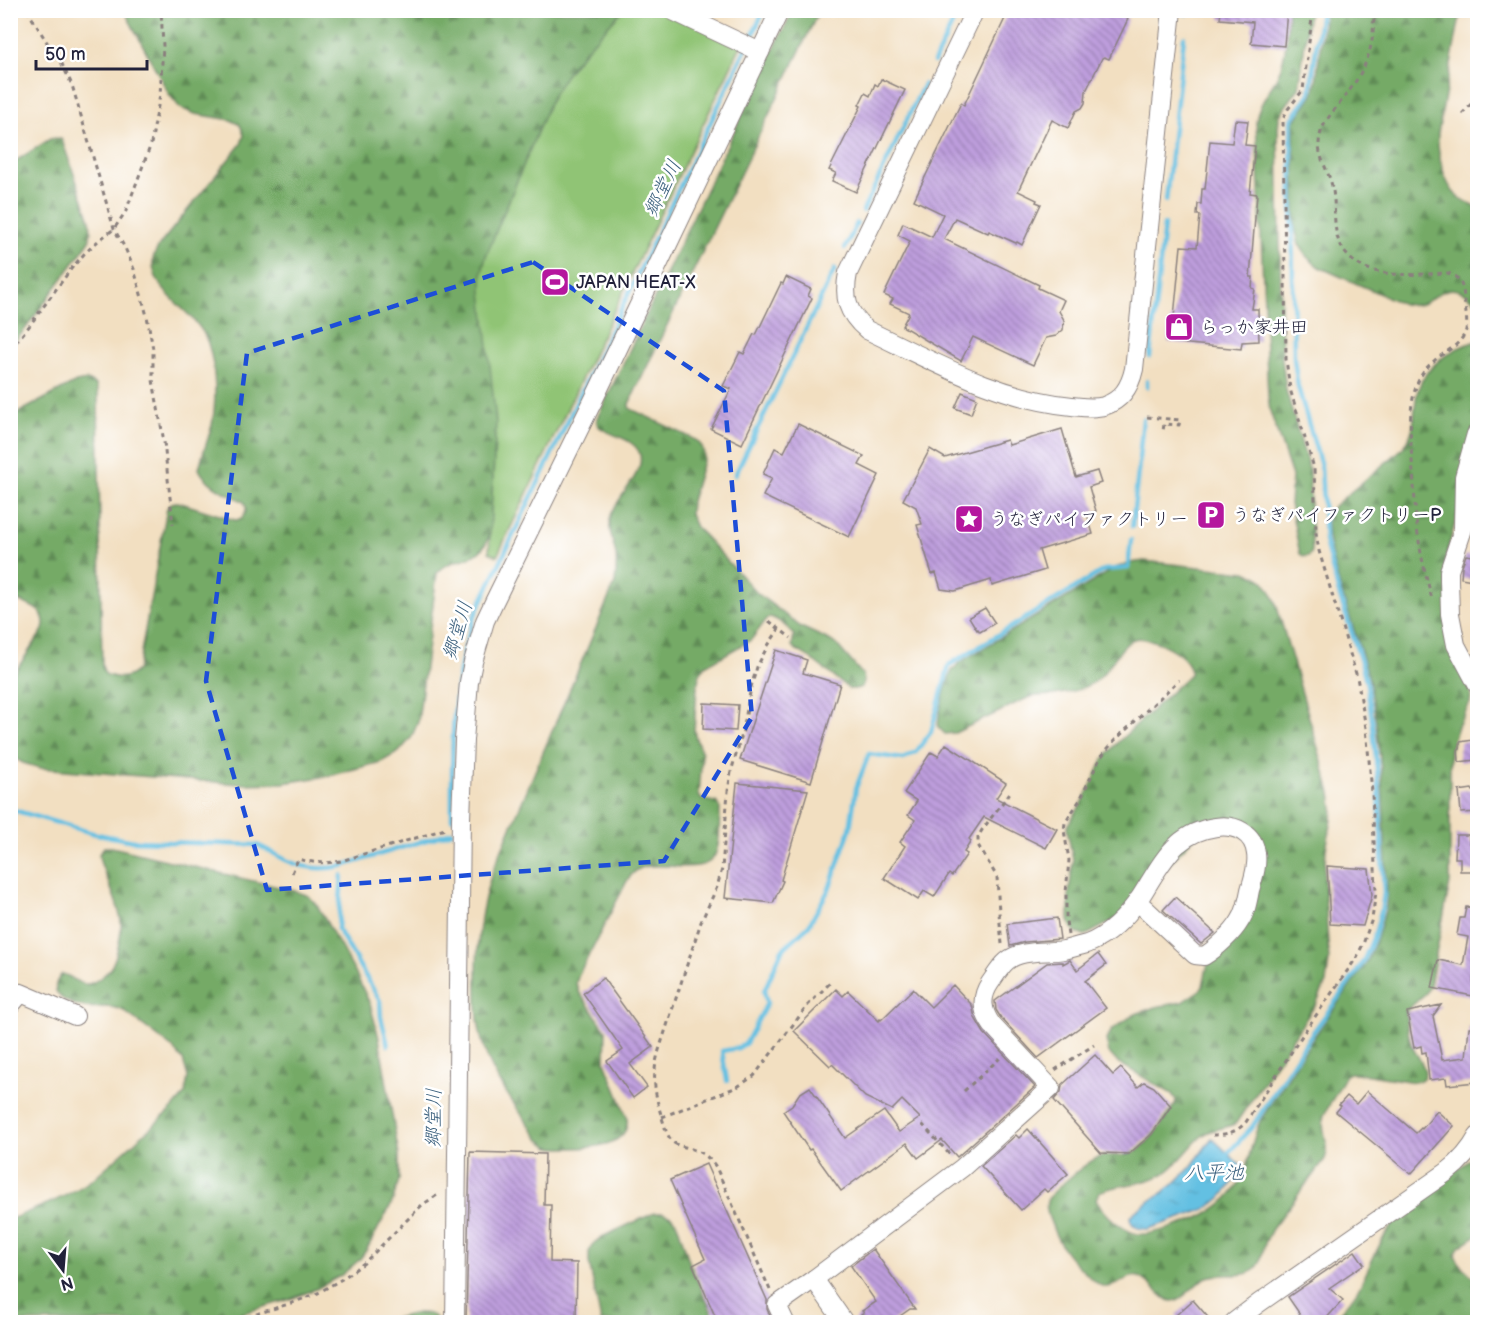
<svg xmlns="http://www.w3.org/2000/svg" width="1488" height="1333" font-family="'Balsamiq Sans','Klee One',sans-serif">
	<defs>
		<pattern id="forest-firs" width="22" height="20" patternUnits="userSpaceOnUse" patternTransform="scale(1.5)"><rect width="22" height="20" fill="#74aa66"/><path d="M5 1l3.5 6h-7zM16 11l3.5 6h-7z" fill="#5f8a55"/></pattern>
		<pattern id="water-ripples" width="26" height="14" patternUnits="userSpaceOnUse" patternTransform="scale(1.5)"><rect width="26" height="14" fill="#64c0e2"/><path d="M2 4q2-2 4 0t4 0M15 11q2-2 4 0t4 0" fill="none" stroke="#529cb8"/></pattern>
		<pattern id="building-back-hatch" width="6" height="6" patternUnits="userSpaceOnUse" patternTransform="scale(1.5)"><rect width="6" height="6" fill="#be9edd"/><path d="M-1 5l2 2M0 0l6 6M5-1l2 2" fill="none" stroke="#9a80b4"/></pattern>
	</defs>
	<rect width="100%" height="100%" fill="#fff"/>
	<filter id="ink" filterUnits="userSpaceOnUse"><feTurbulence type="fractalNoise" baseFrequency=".0167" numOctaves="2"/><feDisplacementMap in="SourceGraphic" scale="12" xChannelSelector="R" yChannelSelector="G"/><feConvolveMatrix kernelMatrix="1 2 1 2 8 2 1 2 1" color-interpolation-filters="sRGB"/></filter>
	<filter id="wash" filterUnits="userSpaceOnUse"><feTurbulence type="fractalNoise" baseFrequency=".008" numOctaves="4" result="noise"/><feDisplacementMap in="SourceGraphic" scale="24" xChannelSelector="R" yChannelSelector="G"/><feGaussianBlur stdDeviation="1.35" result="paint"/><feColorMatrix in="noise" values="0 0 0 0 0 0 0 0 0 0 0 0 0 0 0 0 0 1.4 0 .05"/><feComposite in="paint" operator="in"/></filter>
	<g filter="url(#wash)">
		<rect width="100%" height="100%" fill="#f2dfc1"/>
		<g fill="url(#forest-firs)" stroke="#4b6650" stroke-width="1.5">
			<path d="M123,11h499l-49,53 -22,35 -65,157 -4,17 14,149 -6,111c-10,35 -35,19 -53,40l-19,149 -7,16 -12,14 -18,10 -53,14 -45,7 -44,1 -199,-16 -17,-5 -12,-7v-78l32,-48c6,-22 -16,-25 -32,-32l-1,-181 66,-35 11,-2 9,5 2,9 4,272 3,8c12,5 24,6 33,-5l29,-161c3,-5 5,-6 11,-6l57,18c9,-1 14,-9 9,-18 -15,-8 -37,-16 -45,-33 3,-15 9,-29 13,-44 5,-25 4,-68 -8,-91 -14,-26 -53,-42 -51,-74 0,-6 5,-12 8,-17l80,-99 3,-9 -4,-10 -9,-5 -36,-6 -15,-6 -11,-14 -43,-80z"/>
			<path d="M793,11h26l-190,393v3l2,2 65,31c6,5 8,9 8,18l-13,43 -1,13 6,13 61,66 44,34 30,14 7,5 25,29 1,6 -2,6 -7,2h-6l-40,-32 -14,-8 -3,-3 2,-11c-5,-7 -16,-16 -24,-18l-4,3 -15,20 -46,26 -6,10 -2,12 -3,43 2,8 6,14 -3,42 2,4c6,3 11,1 17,4l2,6c-1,14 1,33 -5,46 -10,22 -55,5 -74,13 -7,3 -10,7 -14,13l-48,93 -3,9 3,9 27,38 -1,32 22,55c4,29 -35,31 -55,31 -8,0 -17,1 -24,-2 -1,-1 -7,-6 -8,-6 -18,-26 -40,-52 -52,-81 -11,-26 -12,-53 -11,-81 0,-40 3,-70 16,-108l122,-287c1,-9 2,-18 1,-28 -2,-11 -8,-24 -6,-36 4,-23 50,-56 21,-76 -10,-7 -23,-9 -33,-17l-1,-5 1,-5 172,-360z"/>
			<path d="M1288,11h21l-10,77 -14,19 -6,10 -1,12 4,230 4,31 23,79 3,82c-2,6 -7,7 -12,3l-10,-50 2,-28 -22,-65 -2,-14 -12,-275c2,-21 19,-35 25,-55 6,-18 6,-38 7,-56z"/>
			<path d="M1325,11h136l-23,122c-1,18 5,50 19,63 6,5 13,8 20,12v95c-6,-5 -13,-12 -20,-13 -15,-4 -23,10 -35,14 -7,2 -13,1 -19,0l-84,-37 -12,-10 -8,-13 -4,-16 -1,-106 19,-28 3,-12z"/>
			<polygon points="56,138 61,139 63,143 90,220 91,232 89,242 26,328 11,346 11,164 50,139"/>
			<path d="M1477,341v84l-21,94 -11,42 26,133 -1,9 -12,23 -8,24v133l-20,102 -4,8 -20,18c0,11 2,22 5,33 3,10 27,33 4,38l-59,-9h-6l-4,2 -22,40c-5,15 8,29 1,44l-53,70c-2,4 -4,8 -6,12 -4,9 -4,24 -12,29 -12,9 -34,1 -49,8 -9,5 -24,24 -33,23 -11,-1 -21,-20 -33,-24 -12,-3 -22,11 -34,10 -6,-1 -11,-6 -15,-10 -19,-17 -31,-30 -39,-54 -3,-7 -6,-15 -4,-22 3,-9 43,-41 52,-44 12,-4 25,2 36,-5 18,-12 28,-31 40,-48l1,-4 -4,-6 -55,-32 -8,-9 -3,-13 6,-10 21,-15 22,-8 27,-5 18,-12 3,-4 5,-23 32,-32 19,-89 -51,-19 -93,97 -29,15 -8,-1 -6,-6 -3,-7v-28l4,-33 -6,-31 1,-5 15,-22 20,-42 13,-16 74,-70c5,-18 -41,-40 -56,-35 -12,4 -25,31 -37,41 -12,9 -29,13 -43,15 -8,1 -16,0 -23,2 -10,3 -20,9 -30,14 -15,7 -30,14 -46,22l-10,1 -7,-7c0,-13 8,-44 14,-56 3,-4 6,-7 10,-10l153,-93 15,-5 14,-2 101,11c18,5 22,11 30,28l56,193 2,14 -1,13 -6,29 -2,26 5,86 -3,22 -10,21 -80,119c-11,7 -24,4 -34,13 -14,12 -24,30 -40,39 -20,10 -43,9 -63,17l-3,7c8,14 25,32 42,35 12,2 54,-12 66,-19 10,-5 22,-14 29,-23 16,-20 17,-50 28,-73l53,-82 53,-75 11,-27 8,-28 1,-14c-3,-70 -4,-140 -17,-209 -4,-19 -11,-38 -17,-57 -7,-22 -33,-94 -24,-114 0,-2 4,-6 5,-7l69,-58c13,-18 10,-29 13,-49 4,-30 34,-51 61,-58z"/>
			<path d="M104,847h8l183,44 14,5 9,11 38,67 14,30 9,34 20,117v25l-7,23 -25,46 -7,10 -10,9 -10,8 -24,13 -25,10 -58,17 -13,6h-209v-103c28,-12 58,-22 83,-41l78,-69 13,-15 3,-17 -5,-17 -10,-12 -49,-37c-3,-1 -5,-3 -9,-3 -10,-3 -20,1 -30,-1 -17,-3 -41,-13 -23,-33 9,1 16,11 25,10 6,0 12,-5 17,-9 8,-6 11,-14 13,-24 2,-9 5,-18 4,-28 -1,-18 -15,-44 -21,-62l-1,-7z"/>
			<path d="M1477,1154v81l-18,12 -4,8c4,9 13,19 22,24v33l-12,10h-135c11,-11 22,-22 30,-36 13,-26 22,-53 43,-74z"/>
			<polygon points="654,1213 663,1213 671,1216 677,1223 690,1264 716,1322 601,1322 589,1263 589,1252 594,1243 602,1237"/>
			<path d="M417,1313c9,0 17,0 21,9h-60z"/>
		</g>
		<path fill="#90c475" stroke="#597358" stroke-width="1.5" d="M622,11h60l62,28 -247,517 -8,-4 7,-130 -14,-131v-18l4,-17 65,-157c18,-34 45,-60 71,-88z"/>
		<path fill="url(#water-ripples)" stroke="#43718e" stroke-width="1.5" d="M1212,1138l29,28c-9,20 -19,36 -40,45l-53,18c-10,0 -16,-1 -18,-12l3,-4 40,-28 18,-18z"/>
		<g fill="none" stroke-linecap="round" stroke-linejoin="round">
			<g stroke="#64c0e2" stroke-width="4.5">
				<polyline points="1186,14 1186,10"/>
				<polyline points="750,41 764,10"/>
				<polyline points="934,62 959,10"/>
				<polyline points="1166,201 1184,37"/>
				<polyline points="863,211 924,84"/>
				<polyline points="845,248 857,223"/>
				<polyline points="1150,357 1164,225"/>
				<polyline points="1147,387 1147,381"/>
				<polyline points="1139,459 1143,419"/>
				<polyline points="735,475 835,269"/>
				<polyline points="1132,527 1139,463"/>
				<path d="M10,809l86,25 38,7 123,4c10,4 19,10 29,15 18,9 37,10 56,6l110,-34"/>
				<path d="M452,819c0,-71 -2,-134 22,-202l272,-569"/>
				<polyline points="342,875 338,929 380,1001 381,1017 388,1045"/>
				<polyline points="727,1081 722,1051 738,1048 746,1043 767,1003 764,991 782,950 809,925 829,889 850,829 856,788 869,754 903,759 916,752 931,732 949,665 1104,570 1128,568 1131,540"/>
				<polyline points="1228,1153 1252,1127 1311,1035 1357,972 1364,960 1375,934 1382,907 1384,893 1379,791 1373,727 1367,685 1362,665 1337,587 1325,541 1321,466 1298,387 1294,359 1291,121 1310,93 1321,10"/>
			</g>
		</g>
		<g id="blocks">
			<g fill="url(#building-back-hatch)">
				<polygon points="1009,10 1115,10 1124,15 1123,16 1128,19 1109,59 1104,57 1102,58 1086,91 1085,103 1082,108 1076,111 1068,128 1052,120 1018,191 1037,200 1036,202 1041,204 1022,245 1017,242 1016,243 989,231 988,233 955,218 944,239 1039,285 1038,288 1064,300 1059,311 1064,320 1063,330 1056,336 1046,338 1033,365 973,337 961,361 902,326 909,313 890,304 893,299 884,295 910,241 898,235 903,223 932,237 943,214 914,200 961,103 964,105"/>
				<polygon points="1221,10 1287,10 1284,46 1251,43 1253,22 1220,19"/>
				<polygon points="881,79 905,90 856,192 832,181 836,173 829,170 861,106 859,105 865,93 870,96 875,84 878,86"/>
				<polygon points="1235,120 1248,121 1245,145 1255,146 1250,193 1257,194 1250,277 1253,277 1252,288 1255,289 1252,309 1258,309 1259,341 1242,342 1241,349 1168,342 1171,317 1174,317 1181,246 1197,247 1200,215 1197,215 1198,204 1201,204 1202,189 1205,189 1210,141 1232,143"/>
				<polygon points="786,277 811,289 808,296 812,298 742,444 711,429 731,389 723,386 740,352 744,354 754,334 756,335 781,283 783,284"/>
				<polygon points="962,392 977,398 971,414 955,408"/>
				<polygon points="798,424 864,456 859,465 879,475 849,537 763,496 772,478 763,474 775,448 784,452"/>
				<polygon points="1062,429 1076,477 1097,471 1101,483 1089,487 1096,511 1087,514 1093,534 1039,550 1045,570 992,586 991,580 955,591 941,589 936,573 932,574 917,525 922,524 916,507 903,500 930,449 945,458 1007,440 1009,445"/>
				<polygon points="1466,555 1478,557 1478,581 1461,578 1462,566"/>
				<polygon points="985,608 995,623 980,632 978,629 977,630 969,617"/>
				<polygon points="776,650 807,660 803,673 840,684 811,782 740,760"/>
				<polygon points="704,703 738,705 736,731 703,729"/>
				<polygon points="1473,740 1475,760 1459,762 1458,750 1460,749 1460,742"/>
				<polygon points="946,744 1006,783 996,798 1057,829 1046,848 984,817 969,839 971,841 964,852 967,854 952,876 949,874 934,897 924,891 918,900 884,878 905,846 900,842 915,820 908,815 917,801 904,793 931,752 938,756"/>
				<polygon points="737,783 808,790 781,880 783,881 773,903 725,898"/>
				<polygon points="1472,789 1473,791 1478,791 1478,812 1461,813 1459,791"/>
				<polygon points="1456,835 1469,835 1469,843 1478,844 1478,871 1460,871 1460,858 1455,858"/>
				<polygon points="1327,866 1369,869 1372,895 1363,926 1330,924"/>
				<polygon points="1175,897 1215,933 1201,944 1163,910"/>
				<polygon points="1466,907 1478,908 1478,958 1476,957 1473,982 1478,982 1478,997 1432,988 1438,960 1463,965 1468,937 1457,935 1460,918 1464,918"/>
				<polygon points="1057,918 1060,939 1025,942 1010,946 1007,924"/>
				<polygon points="1098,954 1106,965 1085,981 1106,1008 1038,1058 1001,1018 996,1010 995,1001 1047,963 1063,962 1063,964 1070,960 1077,970"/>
				<polygon points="603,978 653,1047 630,1064 647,1087 633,1098 607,1061 623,1050 583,993"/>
				<polygon points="953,985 972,1005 975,1018 984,1033 1035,1087 957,1157 942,1140 918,1158 907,1143 841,1191 811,1149 809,1150 783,1111 792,1105 799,1094 810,1087 845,1138 884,1111 899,1132 920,1118 902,1100 892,1110 865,1097 832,1064 830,1066 794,1031 836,989 843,996 848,991 879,1021 880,1019 881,1020 913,989 931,1007"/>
				<polygon points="1441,1005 1433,1016 1442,1060 1466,1057 1469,1027 1478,1027 1476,1082 1447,1085 1446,1078 1429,1080 1426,1052 1422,1053 1421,1046 1414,1048 1407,1012"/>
				<polygon points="1095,1055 1113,1075 1121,1068 1138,1087 1144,1082 1154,1087 1171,1106 1152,1134 1129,1154 1101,1153 1054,1100 1061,1092 1062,1085"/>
				<polygon points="1367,1091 1416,1133 1421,1128 1422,1129 1437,1111 1454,1126 1411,1174 1336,1112 1341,1106 1339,1105 1347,1096 1356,1104"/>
				<polygon points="1028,1129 1068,1174 1047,1192 1044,1189 1021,1210 981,1166 1016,1135 1019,1138"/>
				<polygon points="470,1152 545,1154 544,1205 551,1205 550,1262 577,1263 576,1323 466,1323"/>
				<polygon points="706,1164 767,1300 767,1309 773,1323 718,1323 693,1265 705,1259 670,1180"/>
				<polygon points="873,1249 915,1309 910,1309 890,1323 855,1323 855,1319 864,1313 862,1311 876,1302 851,1266"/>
				<polygon points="1355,1251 1364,1264 1329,1288 1343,1300 1322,1323 1306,1323 1288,1297"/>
				<polygon points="1193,1300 1213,1323 1183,1323 1176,1315"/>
			</g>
		</g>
	</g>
	<g filter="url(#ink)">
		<use href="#blocks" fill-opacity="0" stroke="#8a807e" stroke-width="1.5"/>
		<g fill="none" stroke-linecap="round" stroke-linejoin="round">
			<g stroke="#8a807e" stroke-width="20">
				<g id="minor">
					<path d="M975,10l-127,263c-5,25 -1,40 19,57 66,31 131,69 205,76 10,1 22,3 32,0 18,-6 26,-19 30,-37l38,-359"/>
					<polyline points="673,11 760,52"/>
					<polyline points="1478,433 1476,434 1464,477 1463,529 1449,571 1449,580 1450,614 1456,645 1478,686"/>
					<polyline points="10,1006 21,993 75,1016"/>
					<polyline points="814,1279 844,1322"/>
					<polyline points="455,1322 461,819 464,740 469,682 473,662 485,621 494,602 593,401 780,10"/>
					<path d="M785,1322l-8,-17 37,-26 148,-111 89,-80 -59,-63c-10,-14 -12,-27 -2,-42 5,-7 10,-16 17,-22 14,-12 39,-8 57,-11 8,-2 15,-4 23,-6 23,-9 40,-27 54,-48 11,-17 22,-39 37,-52 11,-10 24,-15 38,-17 19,-3 38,6 40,27 2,12 -3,25 -6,36 -2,11 -4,22 -10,31 -7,12 -24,28 -36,35l-9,-1 -58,-54"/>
					<path d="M1234,1322l25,-19 188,-131c13,-10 23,-21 31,-36"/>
				</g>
			</g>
			<g stroke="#8a807e" stroke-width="3" stroke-dasharray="4.5 4.5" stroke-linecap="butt">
				<polyline points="27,10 53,52 61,62 72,85 114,229 125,248 134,269 147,316 153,349 153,380 164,442 173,525"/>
				<path d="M1374,10c0,15 -1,32 -6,46 -4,13 -14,29 -22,39 -8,11 -19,22 -24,34 -9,24 5,36 10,57 4,16 1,34 5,50 14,48 73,38 111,37 13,5 15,13 16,25 1,10 4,22 2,32 -5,16 -21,21 -32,31 -8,6 -15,16 -18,26 -9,26 -5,59 -3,86 2,22 2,46 6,68 3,20 8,39 13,58"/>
				<polyline points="1462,114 1473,102 1478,95"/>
				<polyline points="10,349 27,329 71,269 84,254 98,241 114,229 126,211 151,144 160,95 163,46 161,10"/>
				<polyline points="1147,417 1180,420 1179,425 1164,424 1163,431"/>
				<polyline points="769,621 791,638"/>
				<path d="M292,873l6,-14c15,4 28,5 43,2l104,-32"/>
				<polyline points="1068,935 1066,921 1066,893 1069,860 1064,830 1065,823 1080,800 1100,758 1114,741 1179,680"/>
				<polyline points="1002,944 999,913 997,877 978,845 978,837 982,830 1012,790"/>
				<polyline points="1055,1070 1094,1045"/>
				<polyline points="964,1091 1000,1058"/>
				<polyline points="662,1117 737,1087 754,1076 808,1005 830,983"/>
				<polyline points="922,1124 951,1156"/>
				<path d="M1213,1135c14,-1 23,-2 33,-13l59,-91 52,-74 6,-13 9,-25 4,-27 -4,-100 -6,-64 -9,-51 -38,-126 -3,-18 -2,-65 -24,-79 -4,-30 -3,-240 5,-10 15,-19 10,-80"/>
				<path d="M770,1290l-54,-123c-8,-12 -17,-16 -31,-20 -4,-1 -9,-2 -12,-5 -6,-6 -8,-14 -10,-21 -9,-28 -12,-46 -3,-74l41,-125 16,-35 5,-18 6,-78 3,-19 12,-41 8,-44 6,-20 10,-20 12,-18"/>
				<polyline points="230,1322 292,1303 318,1293 342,1279 364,1263 422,1205 440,1193"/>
			</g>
			<use href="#minor" stroke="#fff" stroke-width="18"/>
		</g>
	</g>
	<path fill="none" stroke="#1d4ed8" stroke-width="4.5" stroke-dasharray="12 8" stroke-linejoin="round" d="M533,262l191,129 28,326 -88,144 -397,29 -61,-209 41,-328z"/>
	<defs>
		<g id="stadium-square" transform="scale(1.5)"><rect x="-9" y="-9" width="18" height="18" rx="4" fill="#b5179e" stroke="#fff"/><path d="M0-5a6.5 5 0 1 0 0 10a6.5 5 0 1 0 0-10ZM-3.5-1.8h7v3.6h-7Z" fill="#fff"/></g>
		<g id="shop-square" transform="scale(1.5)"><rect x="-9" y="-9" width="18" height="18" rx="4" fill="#b5179e" stroke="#fff"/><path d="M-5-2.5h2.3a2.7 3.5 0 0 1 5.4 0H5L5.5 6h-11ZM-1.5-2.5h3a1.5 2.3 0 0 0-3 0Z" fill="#fff"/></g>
		<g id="parking-square" transform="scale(1.5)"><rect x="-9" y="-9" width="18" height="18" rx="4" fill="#b5179e" stroke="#fff"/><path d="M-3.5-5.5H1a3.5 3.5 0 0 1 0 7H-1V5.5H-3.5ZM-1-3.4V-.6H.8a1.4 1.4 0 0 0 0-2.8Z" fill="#fff"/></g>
		<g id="sight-square" transform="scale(1.5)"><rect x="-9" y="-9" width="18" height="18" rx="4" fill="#b5179e" stroke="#fff"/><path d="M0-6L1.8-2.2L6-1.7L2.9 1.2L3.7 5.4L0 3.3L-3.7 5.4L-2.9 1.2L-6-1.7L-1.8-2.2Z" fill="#fff"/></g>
	</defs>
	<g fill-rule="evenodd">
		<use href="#stadium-square" x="555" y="282"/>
		<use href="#shop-square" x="1179" y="327"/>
		<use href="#parking-square" x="1211" y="515"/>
		<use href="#sight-square" x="969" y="519"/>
	</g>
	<g text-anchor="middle" stroke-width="5" stroke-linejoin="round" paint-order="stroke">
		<g font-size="18" fill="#22223b" stroke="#fff" text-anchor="start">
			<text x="576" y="288">JAPAN HEAT-X</text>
			<text x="1200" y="333">らっか家井田</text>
			<text x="1232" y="521">うなぎパイファクトリーP</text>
			<text x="990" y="525">うなぎパイファクトリー</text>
		</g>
		<g font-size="20" font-style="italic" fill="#3c617e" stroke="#fff">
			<text transform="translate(662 188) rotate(-64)" y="7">郷堂川</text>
			<text transform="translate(457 630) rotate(-73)" y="7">郷堂川</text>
			<text transform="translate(433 1118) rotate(-89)" y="7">郷堂川</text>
			<text x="1214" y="1179">八平池</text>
		</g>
	</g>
	<rect width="1488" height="1333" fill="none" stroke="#fff" stroke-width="36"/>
	<g transform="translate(63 1270) rotate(164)" stroke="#ffffff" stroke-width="4.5" paint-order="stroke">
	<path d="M0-4.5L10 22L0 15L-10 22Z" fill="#22223b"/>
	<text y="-9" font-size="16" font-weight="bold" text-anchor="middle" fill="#22223b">N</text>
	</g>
	<path d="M36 60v9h111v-9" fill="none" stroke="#22223b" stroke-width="3"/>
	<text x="45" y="60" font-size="18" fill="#22223b" stroke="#ffffff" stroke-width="4.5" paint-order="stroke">50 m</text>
</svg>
